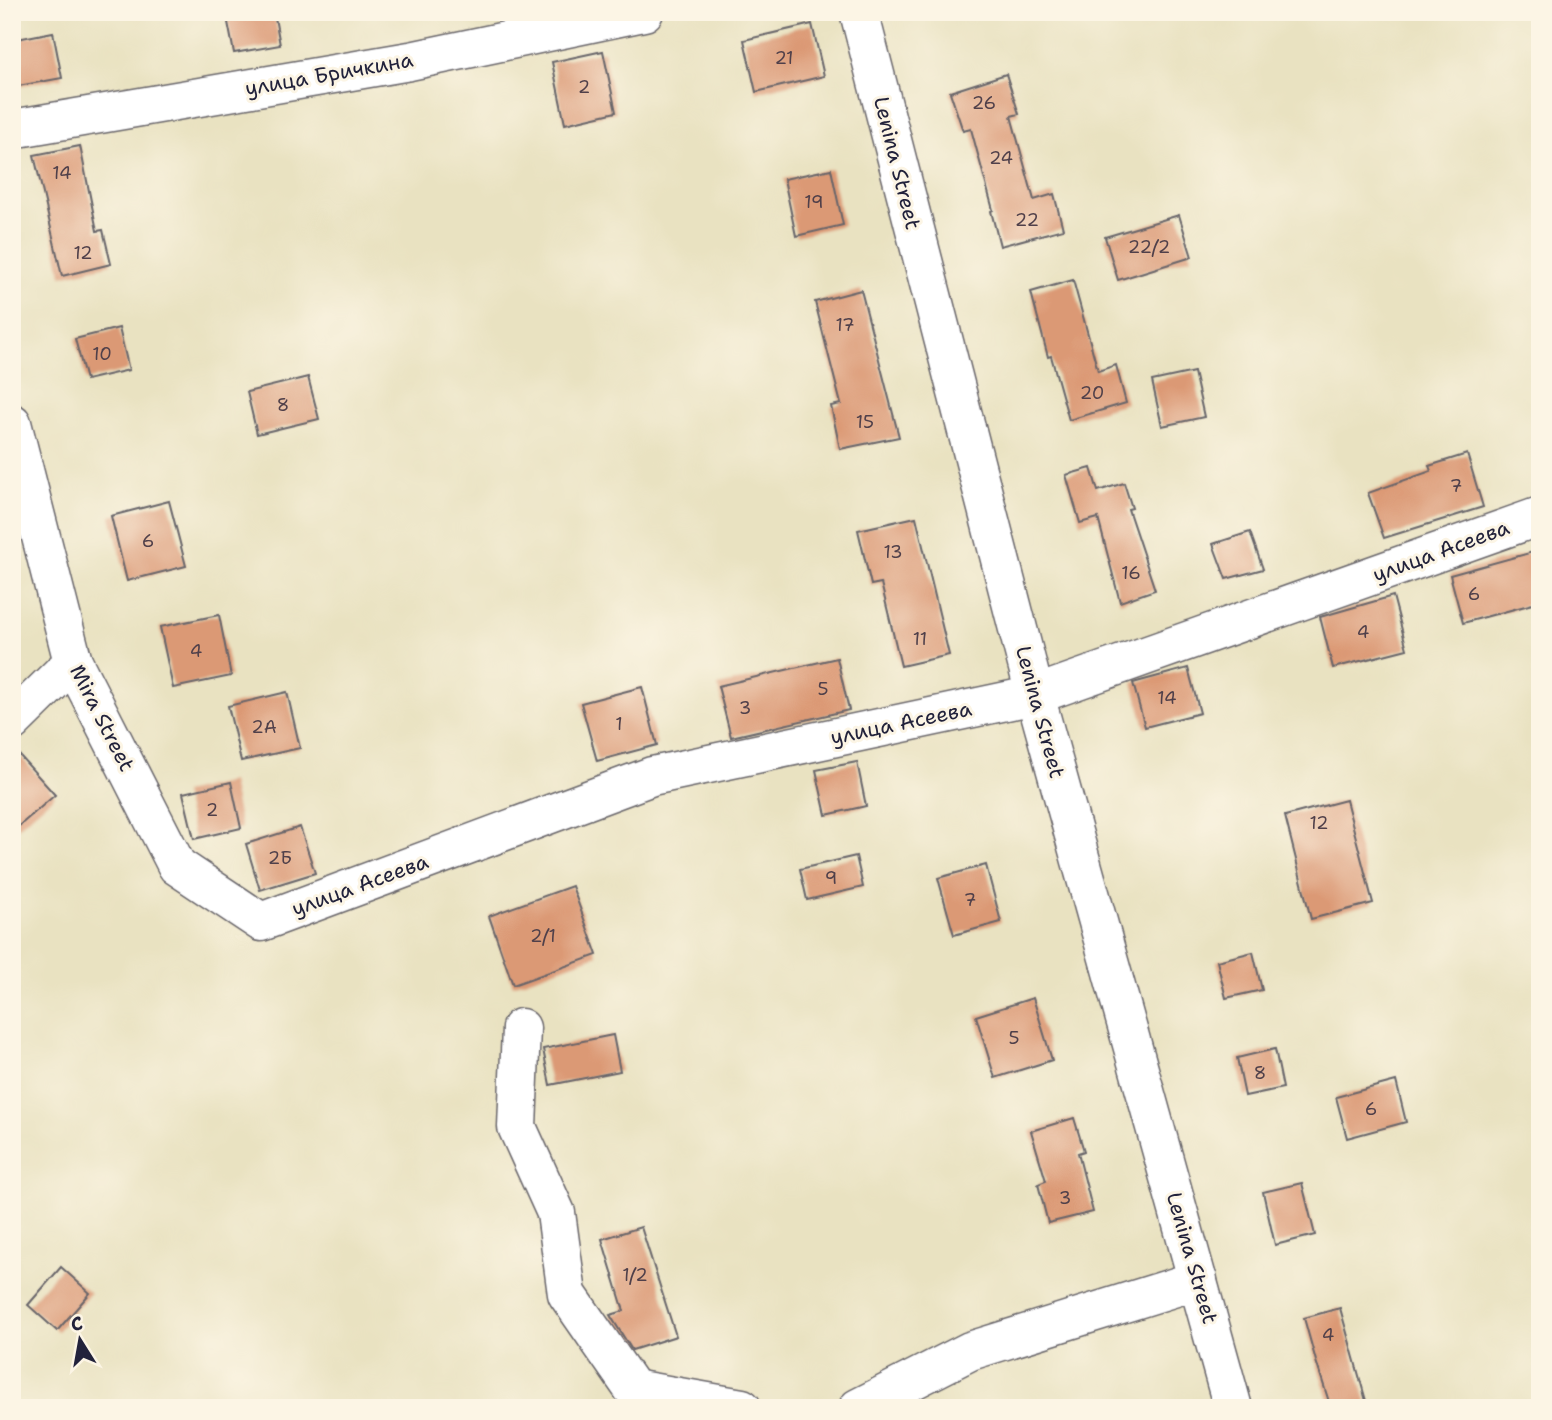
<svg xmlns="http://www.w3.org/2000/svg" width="1552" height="1420" font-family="'Shantell Sans',sans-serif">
	<rect width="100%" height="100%" fill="#fcf5e5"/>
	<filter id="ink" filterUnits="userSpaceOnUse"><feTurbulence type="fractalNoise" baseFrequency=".0143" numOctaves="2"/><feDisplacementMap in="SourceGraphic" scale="14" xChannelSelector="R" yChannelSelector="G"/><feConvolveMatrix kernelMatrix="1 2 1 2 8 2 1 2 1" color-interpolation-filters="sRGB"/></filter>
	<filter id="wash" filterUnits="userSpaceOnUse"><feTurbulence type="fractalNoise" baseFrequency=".00686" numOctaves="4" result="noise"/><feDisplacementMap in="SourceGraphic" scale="28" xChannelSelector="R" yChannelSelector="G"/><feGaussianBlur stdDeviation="1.57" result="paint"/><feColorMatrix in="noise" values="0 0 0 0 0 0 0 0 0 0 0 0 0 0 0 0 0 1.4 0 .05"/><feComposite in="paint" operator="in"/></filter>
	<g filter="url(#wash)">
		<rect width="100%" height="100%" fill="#e9e2c1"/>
		<g id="blocks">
			<g fill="#db9975">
				<polygon points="226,12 274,12 280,45 234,53"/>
				<polygon points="812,24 824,76 756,92 744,40"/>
				<polygon points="53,32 62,78 18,86 12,57 12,40"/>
				<polygon points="603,51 616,112 565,124 552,62"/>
				<polygon points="1006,74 1019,114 1011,116 1034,200 1054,194 1063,229 1000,246 991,211 993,210 971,129 963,131 950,92"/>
				<polygon points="80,146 97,231 103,230 111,264 62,276 34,155"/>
				<polygon points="831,169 843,225 796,236 784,179"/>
				<polygon points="1179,215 1192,257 1118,280 1105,237"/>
				<polygon points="1073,280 1098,371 1116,365 1126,403 1069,420 1051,356 1048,357 1031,292"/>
				<polygon points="861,290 899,437 840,449 831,406 841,404 815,302"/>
				<polygon points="119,328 129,370 86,380 75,339"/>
				<polygon points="1194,372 1204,417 1162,426 1152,381"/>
				<polygon points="308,377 319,419 257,434 247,392"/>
				<polygon points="1467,454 1483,507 1384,538 1368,493 1431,471 1429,466"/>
				<polygon points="1091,468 1098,491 1124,483 1132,508 1128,509 1155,590 1120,602 1098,518 1080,523 1066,475"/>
				<polygon points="169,501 186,566 127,581 111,516"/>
				<polygon points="916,517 949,655 901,666 881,583 871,585 858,530"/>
				<polygon points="1250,532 1263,569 1226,579 1213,544"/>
				<polygon points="1540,550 1540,602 1463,623 1450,575"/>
				<polygon points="1393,596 1407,649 1333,668 1320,617"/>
				<polygon points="219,615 231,676 173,688 160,627"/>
				<polygon points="837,658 849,710 731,737 718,686"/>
				<polygon points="1188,668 1200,713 1145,727 1133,683"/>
				<polygon points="642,687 657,745 597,761 581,703"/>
				<polygon points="287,692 300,748 241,761 228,706"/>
				<polygon points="12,747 55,795 12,832"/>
				<polygon points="857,762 866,806 826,815 816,770"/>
				<polygon points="231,782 241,828 194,839 183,793"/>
				<polygon points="1346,800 1373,903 1311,919 1285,816"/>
				<polygon points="300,827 315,873 260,890 246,844"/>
				<polygon points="856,856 863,887 807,900 800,869"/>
				<polygon points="986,865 1001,922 954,935 938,878"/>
				<polygon points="572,886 597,955 513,985 489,916"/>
				<polygon points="1253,952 1262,990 1226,998 1217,961"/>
				<polygon points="1033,998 1052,1060 995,1078 976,1016"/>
				<polygon points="613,1035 620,1071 550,1085 543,1049"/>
				<polygon points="1275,1049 1283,1088 1245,1096 1237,1058"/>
				<polygon points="1396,1081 1406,1122 1347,1138 1336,1097"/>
				<polygon points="1074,1118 1084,1151 1078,1153 1093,1212 1048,1223 1038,1184 1046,1181 1031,1131"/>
				<polygon points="1302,1183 1315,1235 1275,1245 1263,1192"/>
				<polygon points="641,1227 676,1336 632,1350 610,1315 624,1311 602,1239"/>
				<polygon points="61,1267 90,1293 57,1331 28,1305"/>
				<polygon points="1340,1308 1368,1408 1331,1408 1316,1361 1304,1318"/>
			</g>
		</g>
	</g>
	<g filter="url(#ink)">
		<use href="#blocks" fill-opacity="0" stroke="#68656a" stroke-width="2"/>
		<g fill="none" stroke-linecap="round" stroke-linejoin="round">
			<g stroke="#68656a" stroke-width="41">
				<g id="minor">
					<polyline points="859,12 1035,695 1233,1408"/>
					<polyline points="12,129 410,61 644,12"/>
					<polyline points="12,423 73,662 177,866 261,922 652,776 1035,695 1540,516"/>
					<polyline points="12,722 73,662"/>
					<polyline points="521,1028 517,1127 556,1213 567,1294 633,1389 742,1408"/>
					<polyline points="858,1408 970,1351 1198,1280"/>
				</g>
			</g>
			<use href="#minor" stroke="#fff" stroke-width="38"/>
		</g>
	</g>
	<g text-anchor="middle" stroke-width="6" stroke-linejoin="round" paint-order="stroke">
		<g font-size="18" fill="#50404a">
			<text x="784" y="64">21</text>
			<text x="584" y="93">2</text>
			<text x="984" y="109">26</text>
			<text x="1001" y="164">24</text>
			<text x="62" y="179">14</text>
			<text x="814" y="208">19</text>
			<text x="1027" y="226">22</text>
			<text x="1149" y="253">22/2</text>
			<text x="83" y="259">12</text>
			<text x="845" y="331">17</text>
			<text x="102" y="360">10</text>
			<text x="1092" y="399">20</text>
			<text x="283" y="411">8</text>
			<text x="865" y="428">15</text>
			<text x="1456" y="492">7</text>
			<text x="148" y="547">6</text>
			<text x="893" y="558">13</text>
			<text x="1131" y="579">16</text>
			<text x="1474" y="600">6</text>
			<text x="1363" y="638">4</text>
			<text x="920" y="645">11</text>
			<text x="196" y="657">4</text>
			<text x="823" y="695">5</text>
			<text x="1167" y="704">14</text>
			<text x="745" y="714">3</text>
			<text x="619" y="730">1</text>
			<text x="264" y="733">2А</text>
			<text x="212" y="816">2</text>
			<text x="1319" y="829">12</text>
			<text x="280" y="864">2Б</text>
			<text x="831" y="884">9</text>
			<text x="970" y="906">7</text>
			<text x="543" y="942">2/1</text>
			<text x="1014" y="1044">5</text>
			<text x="1260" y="1079">8</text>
			<text x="1371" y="1115">6</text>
			<text x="1065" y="1204">3</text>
			<text x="635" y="1281">1/2</text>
			<text x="1328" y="1341">4</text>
		</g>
		<g font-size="21" fill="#22223b" stroke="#fcf5e5">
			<text transform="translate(329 74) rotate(-10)" y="7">улица Бричкина</text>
			<text transform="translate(897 163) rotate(76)" y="7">Lenina Street</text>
			<text transform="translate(1441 551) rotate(-20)" y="7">улица Асеева</text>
			<text transform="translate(1040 712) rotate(75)" y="7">Lenina Street</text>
			<text transform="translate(102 718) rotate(63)" y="7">Mira Street</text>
			<text transform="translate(901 723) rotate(-12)" y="7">улица Асеева</text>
			<text transform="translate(360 885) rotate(-20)" y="7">улица Асеева</text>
			<text transform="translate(1192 1258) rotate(74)" y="7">Lenina Street</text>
		</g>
	</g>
	<rect width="1552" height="1420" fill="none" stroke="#fcf5e5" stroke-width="42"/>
	<g transform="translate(80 1340) rotate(349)" stroke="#fcf5e5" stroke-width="5" paint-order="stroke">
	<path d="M0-5L12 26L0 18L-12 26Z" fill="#22223b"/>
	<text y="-10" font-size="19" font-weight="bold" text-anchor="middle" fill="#22223b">С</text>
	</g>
</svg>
